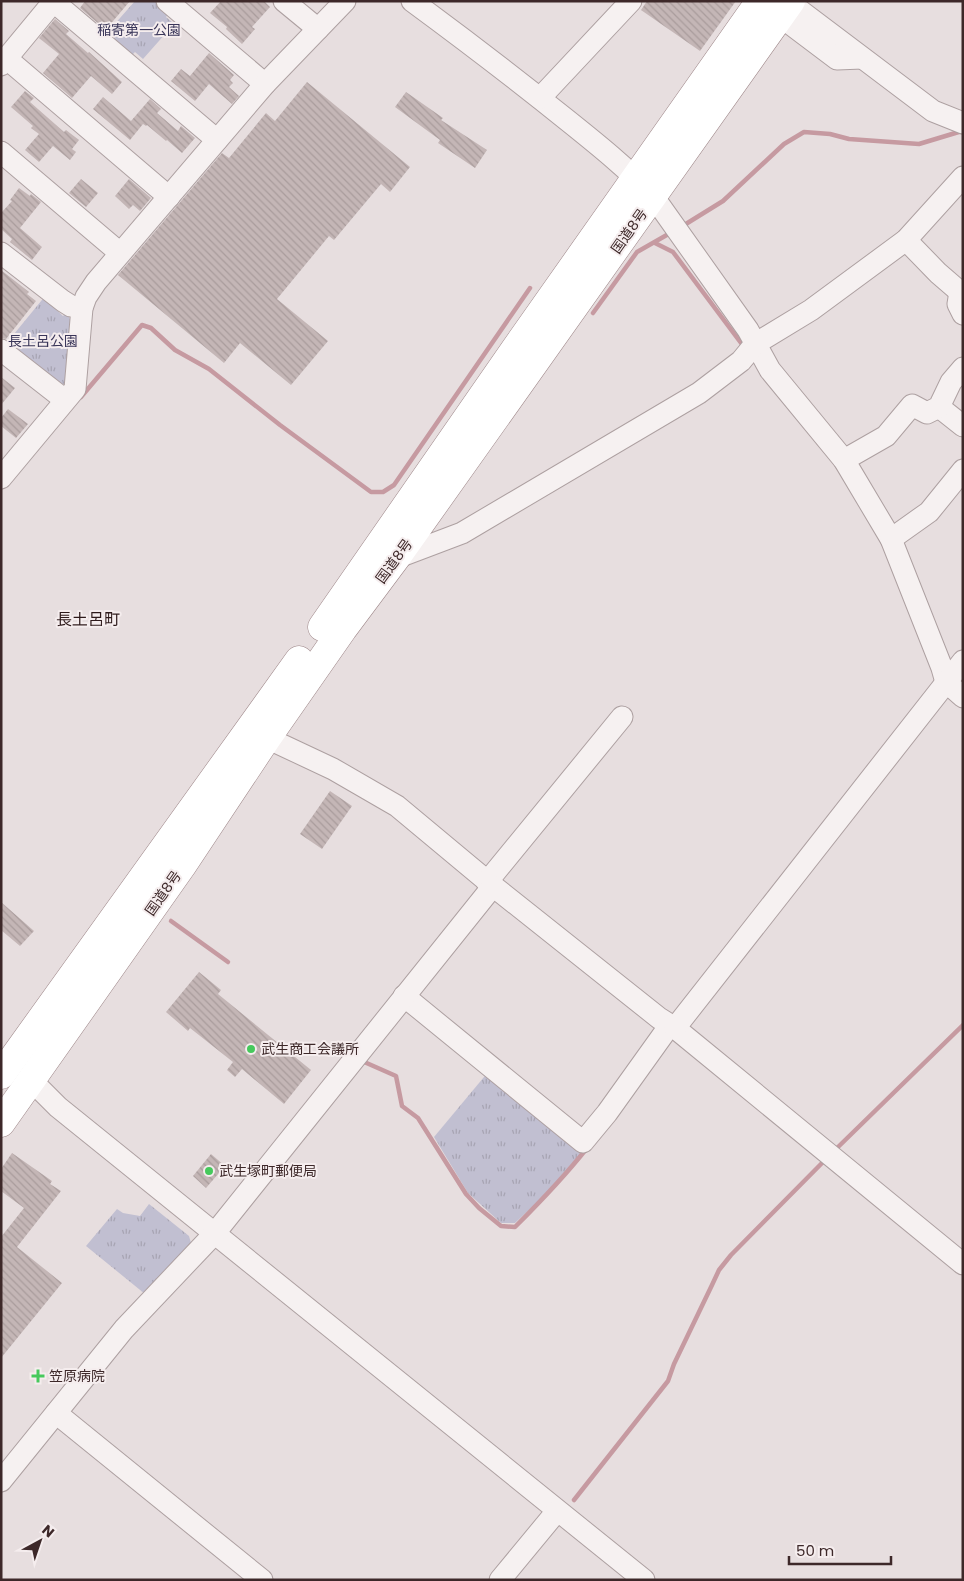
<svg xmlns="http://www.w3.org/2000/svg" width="964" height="1581" font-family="Poppins,'Noto Sans JP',sans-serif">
	<defs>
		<pattern id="park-tufts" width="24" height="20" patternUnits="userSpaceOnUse" patternTransform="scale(1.25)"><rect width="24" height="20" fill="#c1bfd1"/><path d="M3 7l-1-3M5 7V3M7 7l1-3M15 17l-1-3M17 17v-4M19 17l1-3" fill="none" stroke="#a7a4b3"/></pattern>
		<pattern id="building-back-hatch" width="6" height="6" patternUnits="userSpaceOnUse" patternTransform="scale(1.25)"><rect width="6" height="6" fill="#c4b6b6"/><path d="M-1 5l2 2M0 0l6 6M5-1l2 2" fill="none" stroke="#a99c9c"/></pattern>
	</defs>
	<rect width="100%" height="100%" fill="#e7dedf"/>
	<g fill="url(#park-tufts)">
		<polygon points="135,1 158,1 170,12 166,17 174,24 143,59 135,52 130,57 105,35"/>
		<polygon points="46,295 49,303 63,316 67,312 71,322 67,383 56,386 5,345"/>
		<polygon points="489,1071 583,1149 581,1155 548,1192 515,1223 501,1223 468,1193 434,1137"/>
		<polygon points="149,1204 189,1236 191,1243 145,1294 86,1246 117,1209 123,1213 140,1216"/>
	</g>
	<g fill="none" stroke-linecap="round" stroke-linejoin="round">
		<g stroke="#c69aa1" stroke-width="4.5">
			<polyline points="681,227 723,201 784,144 804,132 830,134 849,139 919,144 962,131"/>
			<polyline points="655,243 673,252 744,347"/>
			<polyline points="593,313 637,252 672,232"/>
			<polyline points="81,397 142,325 151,328 175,350 209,369 280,425 371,492 383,492 394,485 530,288"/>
			<polyline points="171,921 228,962"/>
			<path d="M362,1061l34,15 6,30 16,12 48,76 13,14 22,18 14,1c25,-25 50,-51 72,-79"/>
			<polyline points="836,1149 963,1025"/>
			<polyline points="574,1500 668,1381 674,1364 712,1285 719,1270 731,1255 825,1160"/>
		</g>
	</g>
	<g fill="url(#building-back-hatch)">
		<polygon points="85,1 130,1 108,27 102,22 100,25 80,8"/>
		<polygon points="221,1 264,1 270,7 252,27 255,29 242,44 226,29 227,27 210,13"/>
		<polygon points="647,1 736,1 700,51 641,10"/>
		<polygon points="55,19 69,31 66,34 88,53 89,52 122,82 112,94 91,76 72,98 43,73 59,54 39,38"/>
		<polygon points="209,53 234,75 230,80 233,83 229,87 239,96 232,104 209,84 195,101 171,81 181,69 190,76"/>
		<polygon points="307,82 410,167 390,192 381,184 334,240 329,236 277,299 328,341 291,385 240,343 224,363 118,275 222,153 229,158 266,113 275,121"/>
		<polygon points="25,91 34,98 30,102 64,132 66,130 79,140 72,149 76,152 70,160 53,146 39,162 25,150 39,134 31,128 33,126 11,107"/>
		<polygon points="406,92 443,118 441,120 487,150 475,168 438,143 440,140 395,107"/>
		<polygon points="103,97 131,121 150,99 161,109 157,113 178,131 181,126 195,138 182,153 167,140 166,141 147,125 146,126 143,124 130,140 93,109"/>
		<polygon points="81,179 98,193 86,207 69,193"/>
		<polygon points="129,179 151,198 140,211 133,205 129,209 115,196"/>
		<polygon points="19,188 30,196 31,194 41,202 20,228 42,247 32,260 10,242 12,239 1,229 1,213 12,201 10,200"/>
		<polygon points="1,270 29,292 27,294 36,301 6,339 1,338"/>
		<polygon points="1,377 15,388 1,405"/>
		<polygon points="8,409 28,424 16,438 1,426 1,418"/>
		<polygon points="330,791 352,806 322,849 300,834"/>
		<polygon points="1,902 34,931 20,946 1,930"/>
		<polygon points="199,972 221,990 218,994 311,1070 284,1104 242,1069 235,1077 227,1070 233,1062 190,1028 188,1031 166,1012"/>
		<polygon points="12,1153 52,1181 50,1184 61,1191 17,1247 62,1283 1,1358 1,1237 24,1208 1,1191 1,1169"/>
		<polygon points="211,1154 225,1166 206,1188 193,1176"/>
	</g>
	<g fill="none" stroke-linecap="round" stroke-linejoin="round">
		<g stroke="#ada0a1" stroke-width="23">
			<g id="minor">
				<polyline points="167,1 265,84"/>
				<polyline points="284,1 318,29"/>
				<path d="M412,1c53,39 104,78 155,119 30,24 60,48 86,76l95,134 22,40 74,90 47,79 51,129 4,14 17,15"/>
				<polyline points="54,2 217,140"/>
				<polyline points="790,3 933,111 963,123"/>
				<polyline points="780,16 837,59 862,58"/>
				<polyline points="6,58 169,197"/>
				<polyline points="1,65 54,1"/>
				<polyline points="540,98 631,1"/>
				<polyline points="1,152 120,253"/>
				<polyline points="906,240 938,273 960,292 963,292"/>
				<polyline points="1,253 63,301 71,306 82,308"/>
				<polyline points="960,292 958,304 963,314"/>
				<polyline points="1,350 65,400"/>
				<polyline points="939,407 963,426"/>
				<polyline points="844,460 886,436 912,405 927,413 939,407 951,382 963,368"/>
				<polyline points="1,478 75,389 82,308 86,297 96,282 265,84 345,1"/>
				<polyline points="891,539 929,512 963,470"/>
				<polyline points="396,558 462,533 699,393 741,361 755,344 811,310 906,240 963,177"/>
				<polyline points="267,738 333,769 397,806 493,886 659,1018 675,1028 963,1264"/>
				<polyline points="487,882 622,717"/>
				<polyline points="404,996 583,1142 607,1113 670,1025"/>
				<polyline points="675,1028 963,661"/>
				<polyline points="31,1080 58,1107 644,1580"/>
				<polyline points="56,1413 262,1580"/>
				<polyline points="1,1481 124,1329 215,1233 493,886"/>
				<polyline points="500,1580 557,1511"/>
			</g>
		</g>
		<g stroke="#9d8688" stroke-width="29">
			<g id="highway">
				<polyline points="322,627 515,349 760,1"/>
				<polyline points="1,1075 299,660"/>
				<polyline points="1,1123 182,866 267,738 343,629 396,558 791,1"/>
			</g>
		</g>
		<use href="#minor" stroke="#f6f1f1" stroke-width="21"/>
		<use href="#highway" stroke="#fff" stroke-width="28"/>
	</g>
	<g fill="#46c95c" stroke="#f5edee" stroke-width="2">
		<circle cx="251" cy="1049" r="5"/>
		<circle cx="209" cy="1171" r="5"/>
		<path d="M35.5 1368.5h5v5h5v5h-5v5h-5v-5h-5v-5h5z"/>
	</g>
	<g text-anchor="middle" stroke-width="4" stroke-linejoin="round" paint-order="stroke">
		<g font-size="14" fill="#3a3659" stroke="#f5edee">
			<text x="139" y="35">稲寄第一公園</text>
			<text x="43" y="346">長土呂公園</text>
		</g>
		<g font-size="14" fill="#3d2829" stroke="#f5edee">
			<text transform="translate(629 231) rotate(-55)" y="5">国道8号</text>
			<text transform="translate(394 561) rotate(-54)" y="5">国道8号</text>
			<text transform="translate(163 893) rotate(-55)" y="5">国道8号</text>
		</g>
		<g font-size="14" fill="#3d2829" stroke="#f5edee" text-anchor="start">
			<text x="261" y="1054">武生商工会議所</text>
			<text x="219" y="1176">武生塚町郵便局</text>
			<text x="49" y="1381">笠原病院</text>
		</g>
		<g font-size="16" fill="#2e1a1b" stroke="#f5edee">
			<text x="88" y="625">長土呂町</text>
		</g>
	</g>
	<rect width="964" height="1581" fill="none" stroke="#3d2829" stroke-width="5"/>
	<g transform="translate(40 1541) rotate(40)" stroke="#f5edee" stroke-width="4" paint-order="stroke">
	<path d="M0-4L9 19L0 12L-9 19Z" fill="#3d2829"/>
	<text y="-8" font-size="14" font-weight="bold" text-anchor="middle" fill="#3d2829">N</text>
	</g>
	<path d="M789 1556v8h102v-8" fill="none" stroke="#3d2829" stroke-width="2.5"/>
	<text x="796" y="1556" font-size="15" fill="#3d2829" stroke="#f5edee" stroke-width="4" paint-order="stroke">50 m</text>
</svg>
